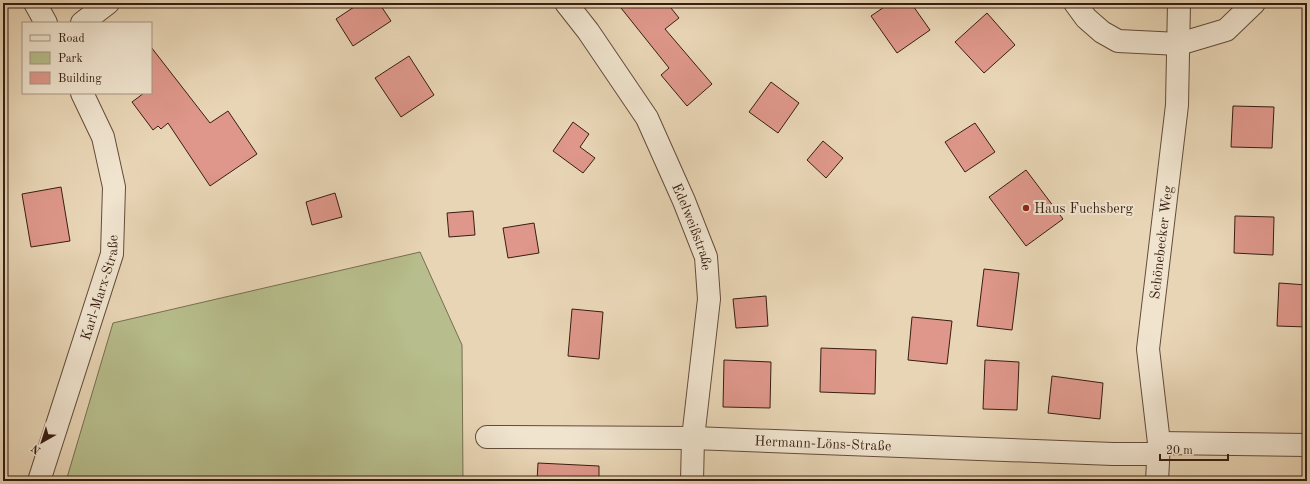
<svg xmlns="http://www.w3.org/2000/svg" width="1310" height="484" font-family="'Old Standard TT',serif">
	<rect width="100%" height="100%" fill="#e8d5b5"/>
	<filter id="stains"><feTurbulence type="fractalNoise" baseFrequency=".005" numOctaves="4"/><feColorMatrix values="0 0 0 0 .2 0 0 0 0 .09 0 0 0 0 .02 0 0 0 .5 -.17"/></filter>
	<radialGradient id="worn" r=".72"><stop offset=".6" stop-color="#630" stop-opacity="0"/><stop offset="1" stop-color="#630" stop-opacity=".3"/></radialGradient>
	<polygon fill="#b7bd8c" stroke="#786e4f" points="420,252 462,345 463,481 66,481 113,323"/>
	<g fill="#de978a" stroke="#381e12">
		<polygon points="360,3 379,3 391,21 353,46 336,19"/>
		<polygon points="617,3 667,3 679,18 665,29 712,84 687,106 661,75 669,68"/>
		<polygon points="890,3 911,3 930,30 897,53 871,16"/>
		<polygon points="987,13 1015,45 984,73 955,42"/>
		<polygon points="151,47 210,123 228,111 257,154 210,186 168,123 161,129 158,126 153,130 132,102 144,93 151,93"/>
		<polygon points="409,56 434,95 401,117 375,78"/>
		<polygon points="771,82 799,103 778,133 749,112"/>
		<polygon points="1233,106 1274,107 1272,148 1231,147"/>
		<polygon points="573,122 589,134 580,147 595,158 583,173 553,151"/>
		<polygon points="975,123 995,152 965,172 945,142"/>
		<polygon points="823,141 843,158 826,178 807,160"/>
		<polygon points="1026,170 1063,219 1026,246 989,197"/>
		<polygon points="61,187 70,241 31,247 22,194"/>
		<polygon points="335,193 342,217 312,225 306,202"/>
		<polygon points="473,211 475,235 449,237 447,213"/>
		<polygon points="1235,216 1274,217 1273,255 1234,253"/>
		<polygon points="534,223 539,253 508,258 503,228"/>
		<polygon points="984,269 1019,273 1012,330 977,326"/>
		<polygon points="1279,283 1307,285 1307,327 1277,326"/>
		<polygon points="766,296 768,326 736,328 733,299"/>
		<polygon points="572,309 603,312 599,359 568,356"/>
		<polygon points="912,317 952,321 947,364 908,360"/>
		<polygon points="821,348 876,350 875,394 820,392"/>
		<polygon points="724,360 771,362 770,408 723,407"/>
		<polygon points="985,360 1019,362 1017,410 983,409"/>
		<polygon points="1052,376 1103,383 1100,419 1048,413"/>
		<polygon points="538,463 599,466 599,481 537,481"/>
	</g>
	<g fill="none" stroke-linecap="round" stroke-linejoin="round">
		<g stroke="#644c3b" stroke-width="24">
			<g id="minor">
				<polyline points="35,3 46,23"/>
				<path id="s1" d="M566,3l22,28 59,87 37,83 22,56 3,42 -16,139 -1,43"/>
				<polyline points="82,23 108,3"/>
				<polyline points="1179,44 1226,30 1254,3"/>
				<path id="s2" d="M487,437l206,1 420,16h45"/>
				<polyline points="1159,443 1307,445"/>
				<path id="s3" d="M39,481l73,-227 2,-67 -11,-50 -21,-44"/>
			</g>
		</g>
		<g stroke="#644c3b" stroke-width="24">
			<g id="tertiary">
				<polyline points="1075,3 1086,18 1102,32 1118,41 1179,44"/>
				<path id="s4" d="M1157,481l2,-38 -11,-94 29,-244 2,-102"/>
			</g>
		</g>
		<use href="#minor" stroke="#f0e4cf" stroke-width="22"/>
		<use href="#tertiary" stroke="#f0e4cf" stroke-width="22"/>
	</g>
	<circle fill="#8f2418" stroke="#f0e4cf" stroke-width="1.5" cx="1026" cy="208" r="4"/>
	<g text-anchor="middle" stroke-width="4" stroke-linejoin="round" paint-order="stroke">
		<g font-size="14" fill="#381e12" stroke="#f0e4cf" text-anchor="start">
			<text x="1034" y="213">Haus Fuchsberg</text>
		</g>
		<g font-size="14" fill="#381e12" stroke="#f0e4cf">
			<text dy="5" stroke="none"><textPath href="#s1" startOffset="259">Edelweißstraße</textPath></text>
			<text dy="5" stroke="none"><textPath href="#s4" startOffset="240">Schönebecker Weg</textPath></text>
			<text dy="5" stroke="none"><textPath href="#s3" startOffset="203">Karl-Marx-Straße</textPath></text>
			<text dy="5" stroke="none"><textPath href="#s2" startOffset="336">Hermann-Löns-Straße</textPath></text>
		</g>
	</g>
	<rect width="1310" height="484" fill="none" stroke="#e8d5b5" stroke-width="16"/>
	<rect x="4" y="4" width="1302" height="476" fill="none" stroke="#381e12" stroke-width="2"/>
	<rect x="8" y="8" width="1294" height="468" fill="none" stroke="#381e12"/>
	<rect x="22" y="22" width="130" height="72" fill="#f0e4cf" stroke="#a69583"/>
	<rect x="30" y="35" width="20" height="6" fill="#f0e4cf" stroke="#a69583"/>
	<text x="58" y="42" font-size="12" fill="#381e12">Road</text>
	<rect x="30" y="52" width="20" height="12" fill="#b7bd8c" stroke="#a69583"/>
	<text x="58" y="62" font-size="12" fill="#381e12">Park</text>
	<rect x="30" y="72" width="20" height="12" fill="#de978a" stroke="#a69583"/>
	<text x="58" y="82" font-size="12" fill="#381e12">Building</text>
	<g transform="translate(42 442) rotate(219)" stroke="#f0e4cf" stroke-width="3" paint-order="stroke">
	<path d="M0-3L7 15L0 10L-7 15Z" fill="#381e12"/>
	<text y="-6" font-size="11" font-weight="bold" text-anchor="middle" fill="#381e12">N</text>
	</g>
	<path d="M1160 454v6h68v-6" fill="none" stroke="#381e12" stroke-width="2"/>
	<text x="1166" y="454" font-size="12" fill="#381e12" stroke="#f0e4cf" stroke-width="3" paint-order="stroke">20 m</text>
	<rect width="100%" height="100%" filter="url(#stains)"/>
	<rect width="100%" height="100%" fill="url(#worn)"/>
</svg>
